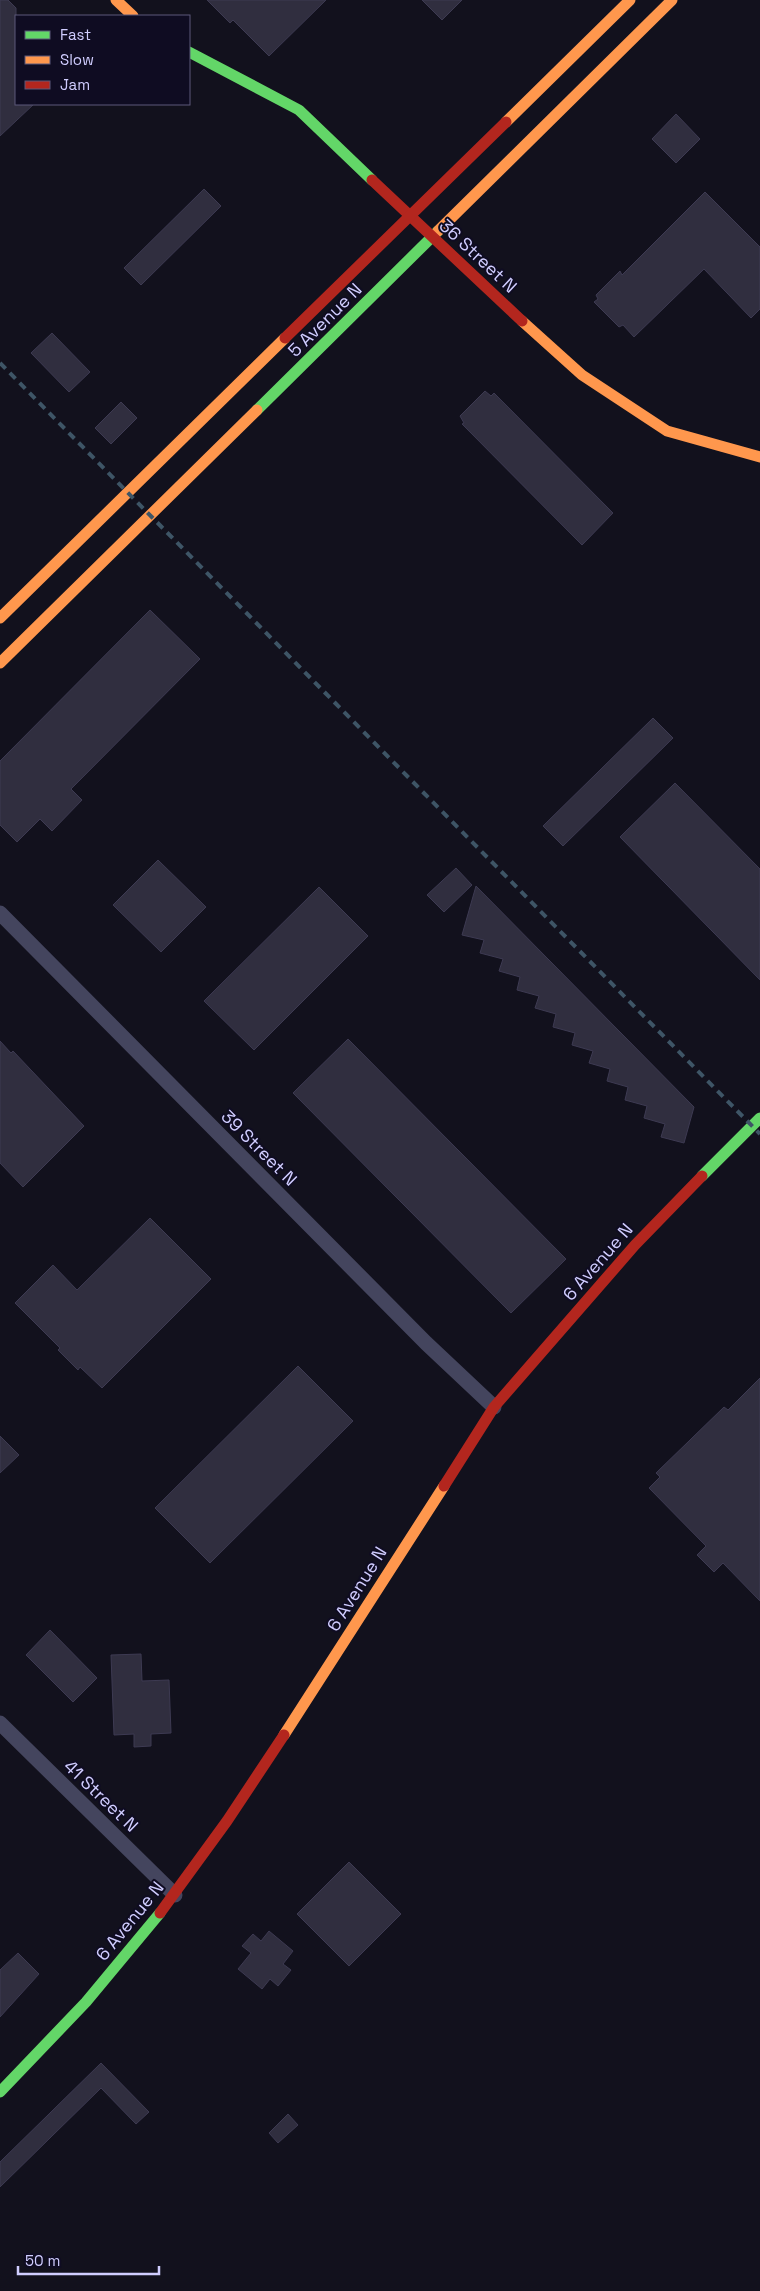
<svg xmlns="http://www.w3.org/2000/svg" width="760" height="2291" font-family="'Space Grotesk',sans-serif">
	<rect width="100%" height="100%" fill="#12111d"/>
	<g fill="#302e3f" stroke="#3d3a52">
		<polygon points="0,0 8,0 16,8 16,104 34,104 0,136"/>
		<polygon points="207,0 326,0 269,56 233,20 230,23"/>
		<polygon points="422,0 462,0 442,20"/>
		<polygon points="676,114 700,139 676,163 652,139"/>
		<polygon points="204,189 221,206 141,285 124,268"/>
		<polygon points="705,192 760,247 760,309 751,318 704,269 634,337 623,325 619,327 594,302 598,299 596,295 620,271 622,275"/>
		<polygon points="52,333 90,372 69,392 31,353"/>
		<polygon points="485,391 491,396 494,393 613,513 582,545 462,424 464,423 460,416"/>
		<polygon points="121,402 137,418 111,444 95,428"/>
		<polygon points="150,610 200,659 71,789 82,800 52,831 40,819 17,842 0,825 0,761"/>
		<polygon points="653,718 673,738 563,846 543,826"/>
		<polygon points="675,783 760,869 760,980 620,837"/>
		<polygon points="158,860 206,907 161,952 113,905"/>
		<polygon points="456,868 472,885 444,912 427,895"/>
		<polygon points="476,886 694,1107 684,1143 661,1137 665,1124 644,1118 647,1106 625,1100 628,1087 607,1081 610,1069 589,1063 593,1051 572,1045 575,1033 553,1027 556,1014 535,1008 539,996 517,990 520,977 499,971 503,959 480,953 484,940 462,935"/>
		<polygon points="319,887 368,936 254,1050 204,1001"/>
		<polygon points="348,1039 566,1259 511,1313 293,1093"/>
		<polygon points="0,1041 11,1053 13,1051 84,1126 23,1187 0,1163"/>
		<polygon points="150,1218 211,1279 102,1388 80,1367 78,1370 58,1350 60,1348 15,1303 53,1265 77,1290"/>
		<polygon points="298,1366 353,1421 210,1563 155,1508"/>
		<polygon points="760,1378 760,1601 723,1563 714,1572 697,1555 706,1546 649,1488 660,1477 656,1473 724,1407 728,1410"/>
		<polygon points="0,1436 19,1455 0,1473"/>
		<polygon points="50,1630 97,1678 73,1702 26,1655"/>
		<polygon points="141,1654 142,1681 169,1680 171,1733 151,1734 151,1746 134,1747 134,1734 114,1735 111,1655"/>
		<polygon points="349,1862 401,1914 349,1966 297,1914"/>
		<polygon points="269,1931 293,1951 283,1964 291,1970 278,1986 270,1979 262,1989 238,1969 251,1953 242,1946 253,1934 261,1941"/>
		<polygon points="18,1953 39,1974 0,2017 0,1970"/>
		<polygon points="101,2063 149,2112 136,2124 101,2088 0,2187 0,2162"/>
		<polygon points="288,2114 298,2125 278,2143 269,2133"/>
	</g>
	<g fill="none" stroke-linecap="round" stroke-linejoin="round">
		<g stroke="#44455e" stroke-width="15">
			<polyline points="0,913 426,1343 494,1407"/>
			<polyline points="0,1723 175,1895"/>
		</g>
		<g stroke="#63d668" stroke-width="11">
			<polyline points="189,52 299,110 372,180"/>
			<polyline points="257,410 438,231"/>
			<polyline points="702,1176 760,1118"/>
			<polyline points="0,2092 86,2002 160,1913"/>
		</g>
		<g stroke="#ff974d" stroke-width="11">
			<polyline points="116,0 133,16"/>
			<polyline points="506,122 630,0"/>
			<polyline points="438,231 672,0"/>
			<polyline points="522,321 582,375 667,431 760,457"/>
			<polyline points="0,618 285,338"/>
			<polyline points="0,663 257,410"/>
			<polyline points="284,1735 444,1486"/>
		</g>
		<g stroke="#b3261e" stroke-width="11">
			<polyline points="372,180 522,321"/>
			<polyline points="285,338 506,122"/>
			<polyline points="444,1486 494,1407 635,1245 702,1176"/>
			<polyline points="160,1913 227,1821 284,1735"/>
		</g>
		<polyline stroke="#3e5566" stroke-width="4" stroke-dasharray="8 6" stroke-linecap="butt" points="0,363 760,1134"/>
	</g>
	<g text-anchor="middle" stroke-width="4" stroke-linejoin="round" paint-order="stroke">
		<g font-size="18" fill="#d0cdff" stroke="#0f0c22">
			<text transform="translate(478 256) rotate(43)" y="6">36 Street N</text>
			<text transform="translate(325 320) rotate(-45)" y="6">5 Avenue N</text>
			<text transform="translate(259 1148) rotate(45)" y="6">39 Street N</text>
			<text transform="translate(598 1262) rotate(-49)" y="6">6 Avenue N</text>
			<text transform="translate(357 1589) rotate(-58)" y="6">6 Avenue N</text>
			<text transform="translate(101 1796) rotate(44)" y="6">41 Street N</text>
			<text transform="translate(130 1921) rotate(-51)" y="6">6 Avenue N</text>
		</g>
	</g>
	<rect x="15" y="15" width="175" height="90" fill="#0f0c22" stroke="#5c597a"/>
	<rect x="25" y="31" width="25" height="8" fill="#63d668" stroke="#5c597a"/>
	<text x="60" y="40" font-size="15" fill="#d0cdff">Fast</text>
	<rect x="25" y="56" width="25" height="8" fill="#ff974d" stroke="#5c597a"/>
	<text x="60" y="65" font-size="15" fill="#d0cdff">Slow</text>
	<rect x="25" y="81" width="25" height="8" fill="#b3261e" stroke="#5c597a"/>
	<text x="60" y="90" font-size="15" fill="#d0cdff">Jam</text>
	<path d="M18 2266v8h141v-8" fill="none" stroke="#d0cdff" stroke-width="2.5"/>
	<text x="25" y="2266" font-size="15" fill="#d0cdff" stroke="#0f0c22" stroke-width="4" paint-order="stroke">50 m</text>
</svg>
